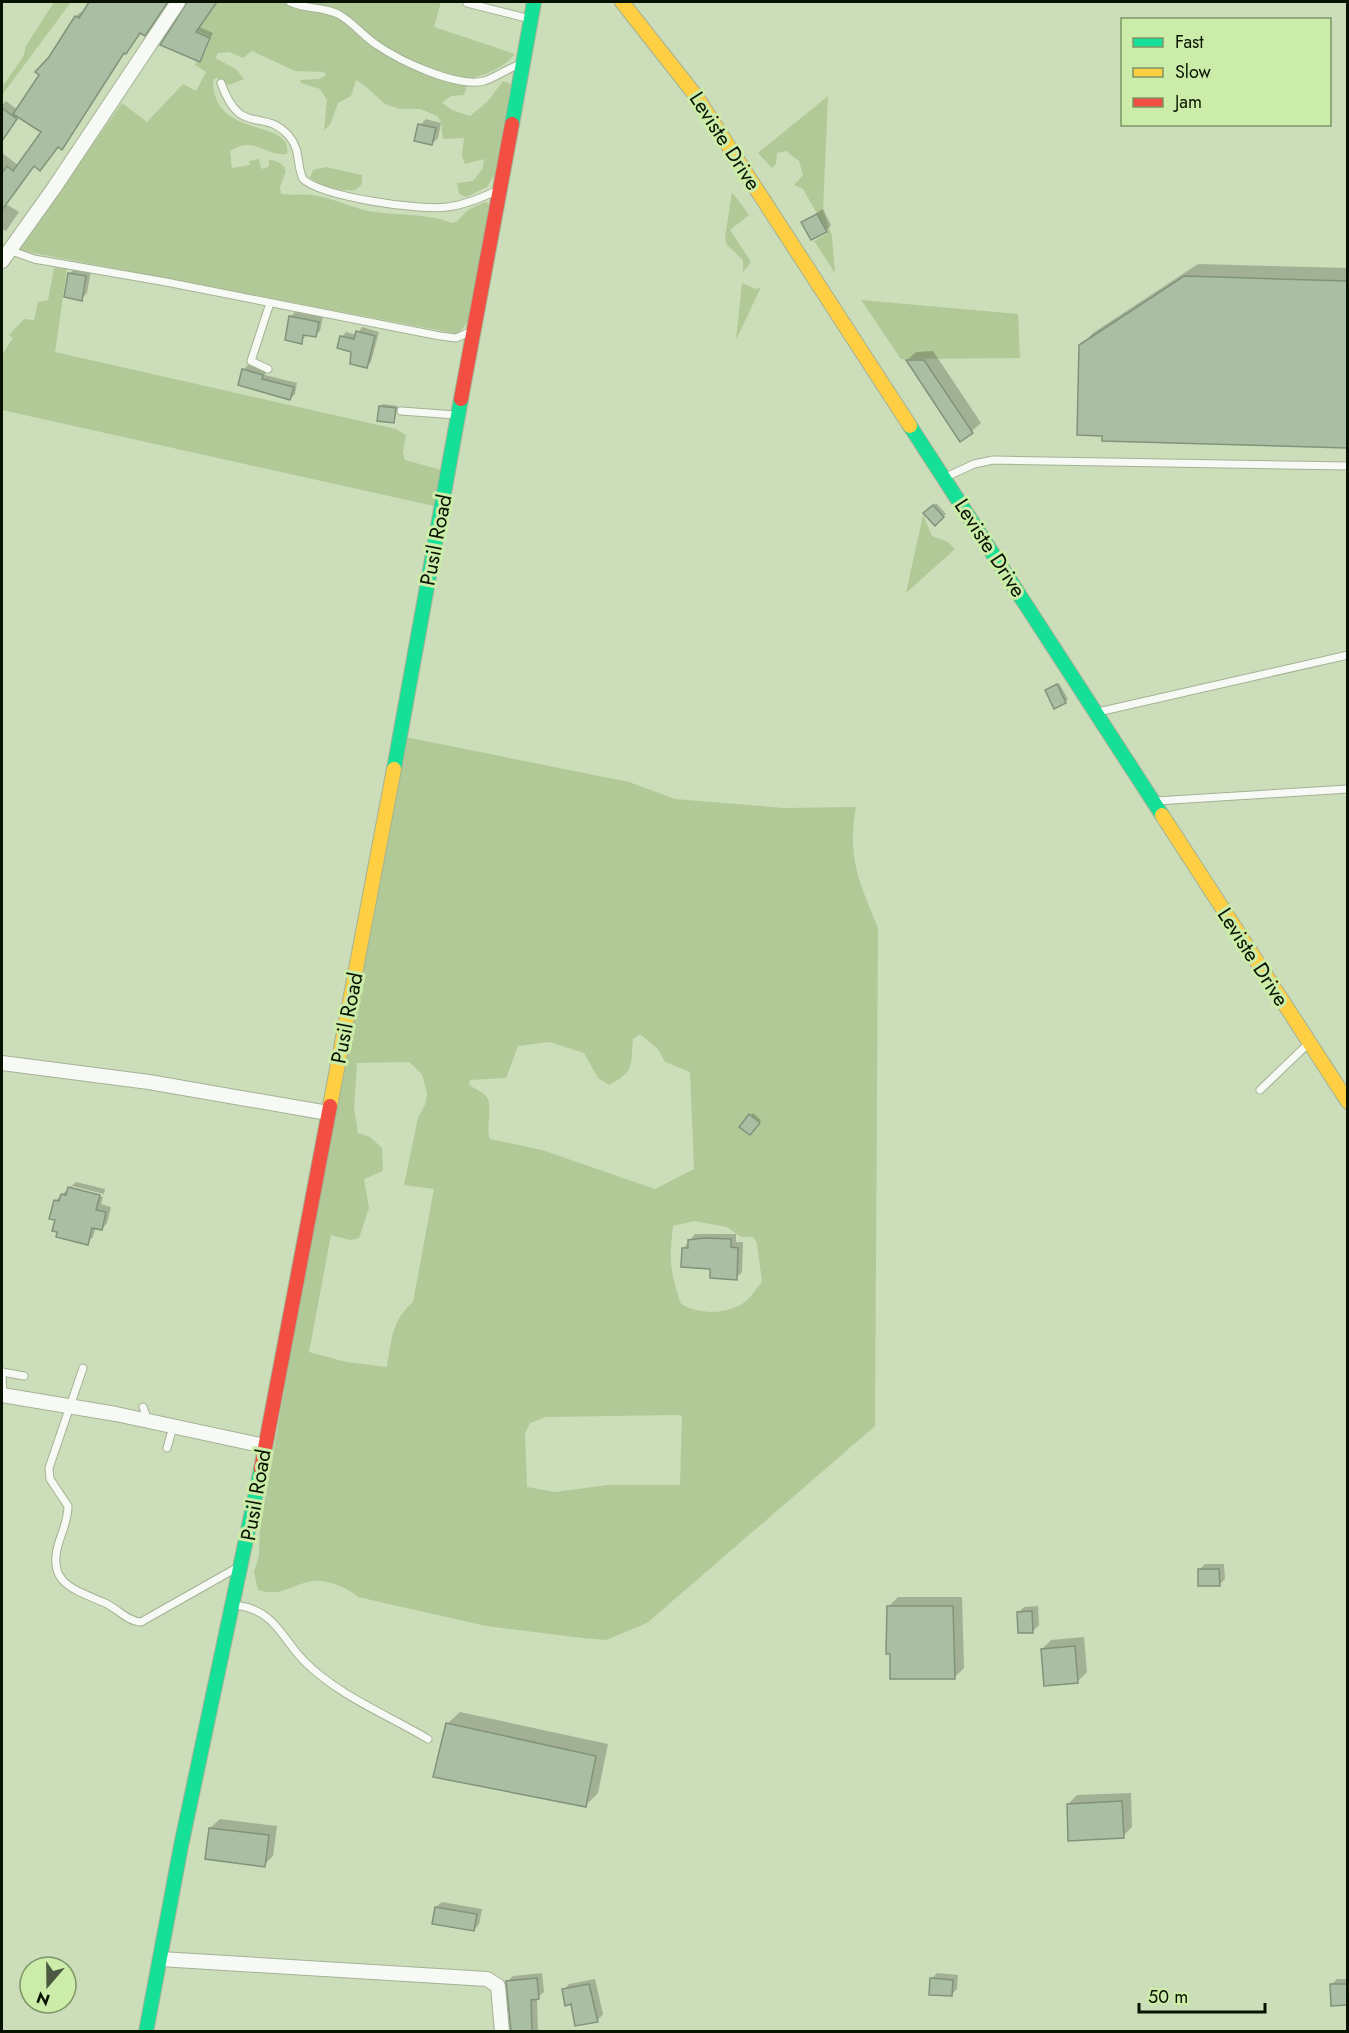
<svg xmlns="http://www.w3.org/2000/svg" width="1349" height="2033" font-family="Jost,sans-serif">
	<rect width="100%" height="100%" fill="#cbddb9"/>
	<g fill="#b1c997" fill-rule="evenodd">
		<polygon points="54,2 71,2 2,95 2,87 23,57 26,46"/>
		<path d="M218,2h223l-7,25 81,27c-11,14 -28,20 -46,25l-5,16 -13,1 -9,7 10,7 18,6 18,-15 15,-20 8,3 -16,90 -8,13 -21,10 -7,-3 -2,-11 16,-2 10,-13 1,-9 -19,5 -3,-8 2,-18 -21,1 -2,-17 -4,-6 -17,-7h-20l-15,-5 -21,-19 -8,-5 -5,16 -13,7 -8,22 -6,5 3,-30 -7,-11 -19,-6 -1,-3 19,-1 7,-4 -2,-3 -29,-1 -43,-20 -9,7 -14,-6 -11,1 -3,5 21,11 8,10 -15,6 -12,-7 -4,2c0,61 80,37 74,74 -24,2 -32,-19 -57,-3l2,17 18,-3 -1,-4 10,-2 2,9 3,1 5,-3v-6c7,0 15,4 17,11l-6,16 1,7c12,2 24,-1 36,2 20,3 38,14 58,16 26,4 52,1 77,11l4,-1 12,-12 17,-8 4,2 -19,115 -12,15 -440,-84 104,-147 25,19 36,-38 13,7 10,-19 -11,-7 5,-14 5,2 6,-16 -17,-8 9,-14 4,2z"/>
		<polygon points="828,96 823,211 832,236 835,273 814,241 828,233 803,189 794,185 803,175 799,161 786,151 777,153 776,164 772,168 758,153"/>
		<path d="M326,167l36,8v9l-7,6c-15,1 -33,-2 -45,-12l3,-8z"/>
		<polygon points="732,192 749,215 730,230 751,262 743,272 743,260 727,245 725,238"/>
		<polygon points="54,268 67,269 55,352 396,429 406,435 403,452 405,460 441,470 434,506 2,410 2,355 13,338 9,335 24,319 34,320 38,302 48,300"/>
		<polygon points="742,283 756,289 761,287 736,340"/>
		<polygon points="861,300 1018,314 1020,358 901,359"/>
		<polygon points="923,515 932,536 948,542 955,549 906,593"/>
		<path d="M405,737l224,45 46,17 109,9 72,-1c-9,52 3,74 22,121l-3,498 -228,197 -41,17 -23,-2 -97,-12 -128,-29c-8,-8 -31,-18 -44,-16 -22,2 -30,17 -56,9l-4,-18 5,-16 1,-28 56,-319zM640,1034l18,15 7,13 25,10 4,97 -39,20 -113,-39 -52,-11c-5,-13 4,-34 -4,-43 -4,-4 -12,-8 -17,-11l1,-5 36,-2 12,-32 32,-4 34,11 14,25 11,7c27,-14 21,-20 24,-46zM409,1062l13,12 5,19 -2,12 -7,13 -14,67 30,4 -21,113c-21,18 -22,39 -26,65l-41,-5 -37,-10 22,-117 19,5 9,-2 10,-30 -5,-29 19,-8 -1,-23 -12,-11 -12,-4 -4,-25 3,-45zM694,1221l33,6 14,10h12l4,6 5,39c-6,7 -13,18 -20,22 -20,11 -43,10 -61,0 -11,-33 -12,-43 -8,-78zM677,1415l5,1 -2,69h-72l-53,7 -28,-5 -2,-54 5,-10 16,-6z"/>
	</g>
	<g fill="#0003">
		<polygon points="90,2 169,2 149,29 141,32 125,52 66,144 58,146 35,165 6,204 19,212 6,231 2,229 2,153 18,165 43,132 19,116 5,135 2,132 2,105 6,101 18,110 76,16 81,12 83,13"/>
		<polygon points="188,2 217,2 199,27 213,33 199,61"/>
		<polygon points="426,119 441,123 438,138 432,144 420,125"/>
		<polygon points="823,209 831,225 826,231 803,222"/>
		<polygon points="1198,264 1348,268 1348,447 1104,440 1081,346 1093,333"/>
		<polygon points="76,268 91,270 87,293 81,299 70,273"/>
		<polygon points="296,311 323,317 320,331 315,336 307,334 301,342 291,316"/>
		<polygon points="362,327 379,332 371,362 367,367 342,337 346,332 357,335"/>
		<polygon points="933,351 981,423 963,439 907,360 916,352"/>
		<polygon points="248,365 267,370 265,375 297,383 295,394 290,399 243,370"/>
		<polygon points="383,404 398,406 394,422 380,407"/>
		<polygon points="936,503 946,514 935,524 925,513"/>
		<polygon points="1059,683 1068,699 1065,702 1046,690"/>
		<polygon points="753,1113 761,1120 749,1133 741,1126"/>
		<polygon points="76,1182 105,1189 104,1194 72,1186 72,1189 103,1197 101,1204 111,1207 107,1223 102,1229 96,1227 93,1237 87,1243 56,1219 56,1200"/>
		<polygon points="695,1234 736,1234 736,1242 743,1242 742,1272 736,1278 712,1268 683,1249"/>
		<polygon points="1205,1564 1224,1564 1225,1579 1219,1585 1199,1570"/>
		<polygon points="898,1597 962,1597 964,1668 955,1677 888,1607"/>
		<polygon points="1038,1606 1039,1625 1033,1631 1018,1613 1024,1607"/>
		<polygon points="1084,1637 1087,1672 1078,1681 1042,1649 1051,1640"/>
		<polygon points="460,1712 608,1744 598,1793 586,1805 447,1724"/>
		<polygon points="1131,1793 1132,1827 1123,1836 1068,1804 1077,1795"/>
		<polygon points="220,1819 277,1826 273,1856 264,1865 210,1828"/>
		<polygon points="442,1902 482,1909 479,1924 474,1930 436,1907"/>
		<polygon points="542,1973 544,1992 537,1998 538,2032 512,2032 507,1982 513,1976"/>
		<polygon points="937,1973 958,1975 957,1989 951,1995 931,1979"/>
		<polygon points="595,1979 603,2014 598,2020 572,2003 564,1990 569,1984"/>
		<polygon points="1337,1979 1348,1979 1348,2004 1332,2004 1331,1985"/>
	</g>
	<g fill="#aabea4" stroke="#81947b" stroke-width="1.5">
		<polygon points="89,2 168,2 145,36 140,33 126,54 124,53 62,150 58,147 40,171 34,166 2,210 2,173 7,166 13,171 41,132 13,114 39,75 35,72 49,57 75,16 79,18"/>
		<polygon points="187,2 217,2 196,32 210,38 200,62 160,45"/>
		<polygon points="2,108 17,119 2,141"/>
		<polygon points="418,124 436,128 432,145 414,141"/>
		<polygon points="817,214 827,232 811,240 801,222"/>
		<polygon points="68,273 86,276 82,301 64,297"/>
		<polygon points="1184,276 1347,281 1347,448 1102,441 1102,436 1077,435 1079,345"/>
		<polygon points="289,316 319,322 316,337 303,335 302,344 285,340"/>
		<polygon points="356,331 375,336 367,368 350,364 351,352 337,348 340,336 354,339"/>
		<polygon points="906,360 924,360 973,433 960,442"/>
		<polygon points="242,369 263,375 262,379 294,387 290,400 238,385"/>
		<polygon points="379,406 396,408 394,423 377,421"/>
		<polygon points="933,505 944,517 935,526 923,513"/>
		<polygon points="1057,684 1066,703 1054,709 1045,690"/>
		<polygon points="749,1114 760,1123 750,1135 739,1127"/>
		<polygon points="68,1187 100,1195 96,1210 106,1212 102,1230 92,1228 88,1245 56,1237 57,1232 52,1231 55,1220 49,1219 54,1200 59,1201 61,1194 66,1195"/>
		<polygon points="704,1238 731,1239 731,1247 738,1248 737,1280 710,1278 710,1269 681,1267 682,1248 688,1248 688,1240"/>
		<polygon points="1198,1569 1219,1569 1220,1586 1198,1586"/>
		<polygon points="887,1606 953,1606 955,1679 890,1679 890,1654 886,1654"/>
		<polygon points="1032,1611 1033,1633 1018,1633 1017,1612"/>
		<polygon points="1075,1646 1078,1683 1044,1686 1041,1649"/>
		<polygon points="446,1723 596,1756 586,1807 433,1777"/>
		<polygon points="1122,1801 1124,1838 1068,1841 1067,1804"/>
		<polygon points="209,1828 269,1835 265,1867 205,1859"/>
		<polygon points="435,1907 477,1914 474,1931 432,1924"/>
		<polygon points="537,1978 539,1999 531,2000 532,2031 511,2031 506,1981"/>
		<polygon points="930,1978 953,1980 952,1996 929,1995"/>
		<polygon points="589,1984 598,2022 575,2026 571,2004 565,2006 562,1989"/>
		<polygon points="1330,1984 1347,1984 1347,2005 1331,2006"/>
	</g>
	<g fill="none" stroke-linecap="round" stroke-linejoin="round">
		<g stroke="#a4b296" stroke-width="9">
			<g id="lane">
				<path d="M290,2c18,8 31,4 48,12 15,8 25,22 39,31 23,16 80,43 107,36 13,-4 24,-13 37,-17"/>
				<polyline points="467,3 530,19"/>
				<path d="M221,83c20,56 42,23 68,53 12,14 7,28 14,43 20,18 117,32 144,28 18,-2 34,-9 49,-16"/>
				<polyline points="9,250 34,259 166,282 440,336 456,338 472,331"/>
				<polyline points="268,369 251,361 270,303"/>
				<polyline points="401,411 456,415"/>
				<polyline points="946,477 974,464 993,460 1348,466"/>
				<polyline points="1098,712 1348,655"/>
				<polyline points="1156,801 1348,789"/>
				<polyline points="1260,1090 1309,1043"/>
				<path d="M83,1368l-34,100 1,11 18,27c0,13 -5,24 -9,36 -13,41 14,47 46,61 12,5 23,19 36,19l99,-56"/>
				<polyline points="2,1372 3,1395"/>
				<polyline points="2,1372 24,1376"/>
				<polyline points="143,1407 148,1421"/>
				<polyline points="167,1448 173,1427"/>
				<path d="M235,1605c40,5 45,31 69,56 35,35 82,53 124,78"/>
			</g>
		</g>
		<g stroke="#a4b296" stroke-width="16">
			<g id="street">
				<polyline points="2,261 54,188 178,2"/>
				<polyline points="2,1063 149,1082 328,1113"/>
				<polyline points="2,1395 116,1414 265,1446"/>
				<polyline points="160,1959 487,1979 498,1986 502,2032"/>
			</g>
		</g>
		<g stroke="#a4b296" stroke-width="16">
			<g id="fast">
				<polyline points="512,124 534,2"/>
				<polyline points="910,426 1162,815"/>
				<polyline points="394,769 461,399"/>
				<polyline points="146,2032 181,1846 261,1469"/>
			</g>
		</g>
		<g stroke="#a4b296" stroke-width="16">
			<g id="slow">
				<polyline points="622,2 696,96 910,426"/>
				<polyline points="1162,815 1348,1102"/>
				<polyline points="330,1106 394,769"/>
			</g>
		</g>
		<g stroke="#a4b296" stroke-width="16">
			<g id="jam">
				<polyline points="461,399 512,124"/>
				<polyline points="261,1469 330,1106"/>
			</g>
		</g>
		<use href="#lane" stroke="#f7faf4" stroke-width="7"/>
		<use href="#street" stroke="#f7faf4" stroke-width="14"/>
		<use href="#fast" stroke="#16e098" stroke-width="14"/>
		<use href="#slow" stroke="#ffcf43" stroke-width="14"/>
		<use href="#jam" stroke="#f24e42" stroke-width="14"/>
	</g>
	<g text-anchor="middle" stroke-width="6" stroke-linejoin="round" paint-order="stroke">
		<g font-size="21" fill="#081200" stroke="#ccecaa">
			<text transform="translate(725 141) rotate(57)" y="7">Leviste Drive</text>
			<text transform="translate(436 540) rotate(-79)" y="7">Pusil Road</text>
			<text transform="translate(990 548) rotate(57)" y="7">Leviste Drive</text>
			<text transform="translate(1253 957) rotate(57)" y="7">Leviste Drive</text>
			<text transform="translate(347 1018) rotate(-79)" y="7">Pusil Road</text>
			<text transform="translate(256 1495) rotate(-80)" y="7">Pusil Road</text>
		</g>
	</g>
	<rect width="1349" height="2033" fill="none" stroke="#081200" stroke-width="6"/>
	<rect x="1121" y="18" width="210" height="108" fill="#ccecaa" stroke="#7e9566" stroke-width="1.5"/>
	<rect x="1133" y="38" width="30" height="9" fill="#16e098" stroke="#7e9566" stroke-width="1.5"/>
	<text x="1175" y="48" font-size="18" fill="#081200">Fast</text>
	<rect x="1133" y="68" width="30" height="9" fill="#ffcf43" stroke="#7e9566" stroke-width="1.5"/>
	<text x="1175" y="78" font-size="18" fill="#081200">Slow</text>
	<rect x="1133" y="98" width="30" height="9" fill="#f24e42" stroke="#7e9566" stroke-width="1.5"/>
	<text x="1175" y="108" font-size="18" fill="#081200">Jam</text>
	<g transform="translate(48 1985) rotate(200)"><circle r="28" fill="#ccecaa" stroke="#7e9566" stroke-width="1.5"/>
	<path d="M0-4.5L10 22L0 15L-10 22Z" fill="#4c5941"/>
	<text y="-9" font-size="16" font-weight="bold" text-anchor="middle" fill="#081200">N</text>
	</g>
	<path d="M1139 2003v9h126v-9" fill="none" stroke="#081200" stroke-width="3"/>
	<text x="1148" y="2003" font-size="18" fill="#081200" stroke="#ccecaa" stroke-width="4.5" paint-order="stroke">50 m</text>
</svg>
